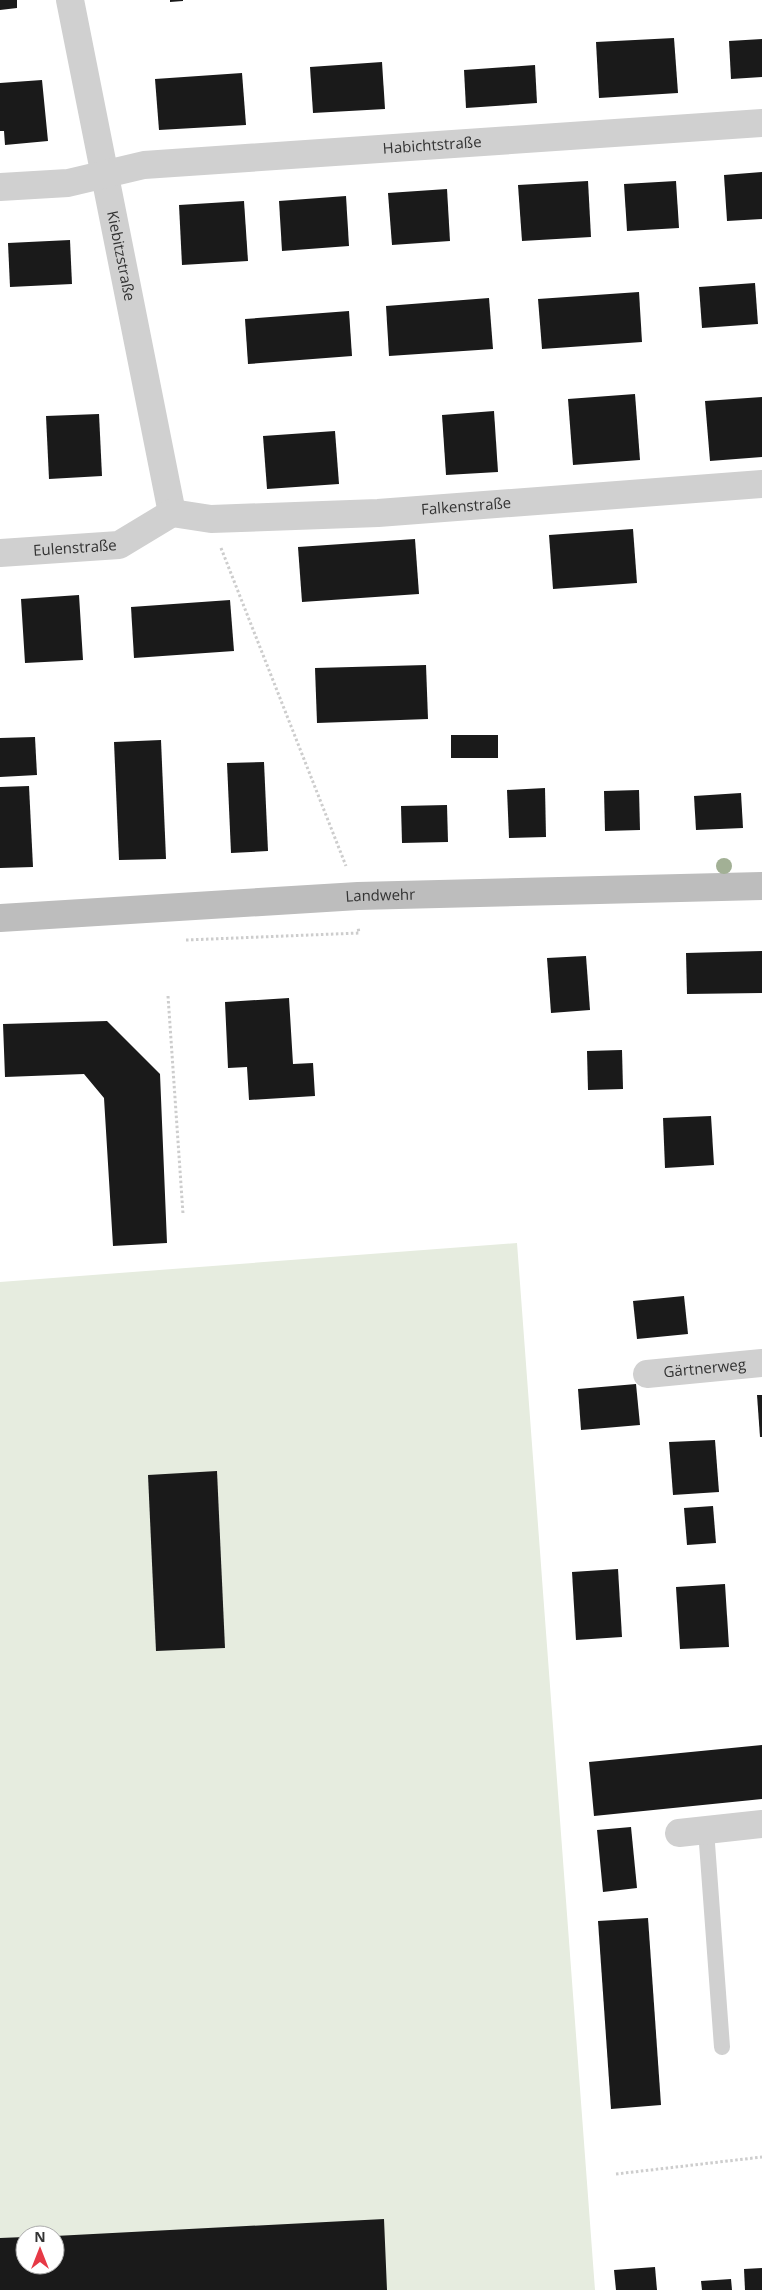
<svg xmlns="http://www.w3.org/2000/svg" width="762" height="2290" font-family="'Open Sans',sans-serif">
	<rect width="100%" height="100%" fill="#fff"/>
	<path fill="#e6ecdf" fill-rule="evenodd" d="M517,1243l78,1047h-595v-1008zM25,2235h30v30h-30z"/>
	<g fill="#1a1a1a">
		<polygon points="0,0 17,0 17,8 0,10"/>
		<polygon points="170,0 183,0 183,1 170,2"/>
		<polygon points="674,38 678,93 599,98 596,42"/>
		<polygon points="762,39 762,77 731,79 729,41"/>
		<polygon points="382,62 385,109 313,113 310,67"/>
		<polygon points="535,65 537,103 466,108 464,70"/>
		<polygon points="242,73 246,125 159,130 155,79"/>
		<polygon points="42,80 48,141 5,145 4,131 0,131 0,83"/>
		<polygon points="762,172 762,219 727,221 724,175"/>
		<polygon points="588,181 591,237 522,241 518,185"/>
		<polygon points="676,181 679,228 627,231 624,184"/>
		<polygon points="447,189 450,241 392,245 388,193"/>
		<polygon points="346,196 349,246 282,251 279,201"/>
		<polygon points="244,201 248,261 182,265 179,205"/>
		<polygon points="70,240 72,284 10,287 8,243"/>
		<polygon points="755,283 758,324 702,328 699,287"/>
		<polygon points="639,292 642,342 542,349 538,299"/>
		<polygon points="489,298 493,349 389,356 386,306"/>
		<polygon points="349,311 352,356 248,364 245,319"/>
		<polygon points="635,394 640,460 573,465 568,399"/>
		<polygon points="762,397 762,457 710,461 705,401"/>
		<polygon points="494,411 498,472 446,475 442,415"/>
		<polygon points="99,414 102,476 49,479 46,416"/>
		<polygon points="335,431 339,484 267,489 263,436"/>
		<polygon points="633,529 637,583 553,589 549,535"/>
		<polygon points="415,539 419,594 302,602 298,547"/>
		<polygon points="79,595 83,660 25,663 21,599"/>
		<polygon points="230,600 234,651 134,658 131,607"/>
		<polygon points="426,665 428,719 317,723 315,668"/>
		<rect x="451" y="735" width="47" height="23"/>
		<polygon points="35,737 37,775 0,777 0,738"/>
		<polygon points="161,740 166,859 119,860 114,742"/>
		<polygon points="264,762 268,851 231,853 227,763"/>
		<polygon points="29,786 33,867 0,868 0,787"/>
		<polygon points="545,788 546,837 509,838 507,790"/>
		<polygon points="639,790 640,830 605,831 604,791"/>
		<polygon points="741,793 743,828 696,830 694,796"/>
		<polygon points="447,805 448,842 402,843 401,806"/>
		<polygon points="762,951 762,993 687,994 686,953"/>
		<polygon points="586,956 590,1010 551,1013 547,958"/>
		<polygon points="289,998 293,1064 313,1063 315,1096 249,1100 247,1067 228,1068 225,1002"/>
		<polygon points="107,1021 160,1074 167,1243 113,1246 104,1098 84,1074 5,1077 3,1024"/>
		<polygon points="622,1050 623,1089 588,1090 587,1051"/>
		<polygon points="711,1116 714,1165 665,1168 663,1118"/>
		<polygon points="684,1296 688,1334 637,1339 633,1301"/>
		<polygon points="636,1384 640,1425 581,1430 578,1389"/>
		<polygon points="757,1395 762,1395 762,1437 760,1437"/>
		<polygon points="715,1440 719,1492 673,1495 669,1442"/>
		<polygon points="217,1471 225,1648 156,1651 148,1475"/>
		<polygon points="713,1506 716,1543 687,1545 684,1508"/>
		<polygon points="618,1569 622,1637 576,1640 572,1572"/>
		<polygon points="725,1584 729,1647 680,1649 676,1587"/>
		<polygon points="762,1745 762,1799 594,1816 589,1762"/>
		<polygon points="631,1827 637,1888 603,1892 597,1830"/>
		<polygon points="648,1918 661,2105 611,2109 598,1921"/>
		<polygon points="384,2219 387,2290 0,2290 0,2238 25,2237 25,2265 55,2265 55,2236"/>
		<polygon points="655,2267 657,2290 616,2290 614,2270"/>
		<polygon points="762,2268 762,2290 745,2290 744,2269"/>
		<polygon points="731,2279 732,2290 702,2290 701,2281"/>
	</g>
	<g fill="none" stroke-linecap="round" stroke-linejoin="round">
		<g stroke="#cdcdcd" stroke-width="3" stroke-dasharray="2.5 2.5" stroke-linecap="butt">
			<polyline points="221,548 346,866"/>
			<polyline points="186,940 359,933 358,927"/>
			<polyline points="168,996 183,1214"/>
			<polyline points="616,2174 762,2157"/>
		</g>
		<polyline stroke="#d0d0d0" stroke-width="16" points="706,1830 722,2047"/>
		<g stroke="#d0d0d0" stroke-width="28">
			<path id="s1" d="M70,0l102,513"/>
			<path id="s2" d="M0,187l68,-4 76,-18 618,-42"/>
			<path id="s3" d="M172,513l39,6 167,-6 384,-29"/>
			<path id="s4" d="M0,553l119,-8 53,-32"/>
			<path id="s5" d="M647,1374l115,-11"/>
			<polyline points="679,1833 762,1824"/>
		</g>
		<path stroke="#bdbdbd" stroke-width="28" id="s6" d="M0,918l358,-22 404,-10"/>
	</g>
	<circle fill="#a2b095" cx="724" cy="866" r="8"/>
	<g text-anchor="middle" stroke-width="5" stroke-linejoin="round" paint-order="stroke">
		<g font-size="15" fill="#333" stroke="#fff">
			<text dy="5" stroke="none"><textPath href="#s2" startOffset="435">Habichtstraße</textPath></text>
			<text dy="5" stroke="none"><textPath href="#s1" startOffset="261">Kiebitzstraße</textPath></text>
			<text dy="5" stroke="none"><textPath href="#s3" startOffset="295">Falkenstraße</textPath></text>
			<text dy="5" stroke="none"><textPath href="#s4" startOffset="75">Eulenstraße</textPath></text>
			<text dy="5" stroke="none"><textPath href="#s6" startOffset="381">Landwehr</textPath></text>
			<text dy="5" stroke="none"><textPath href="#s5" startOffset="58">Gärtnerweg</textPath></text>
		</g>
	</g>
	<g transform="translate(40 2250)"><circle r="24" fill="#ffffff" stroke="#adadad"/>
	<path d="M0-4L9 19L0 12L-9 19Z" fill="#e63946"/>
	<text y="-8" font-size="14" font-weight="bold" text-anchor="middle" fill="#333333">N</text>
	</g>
</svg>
